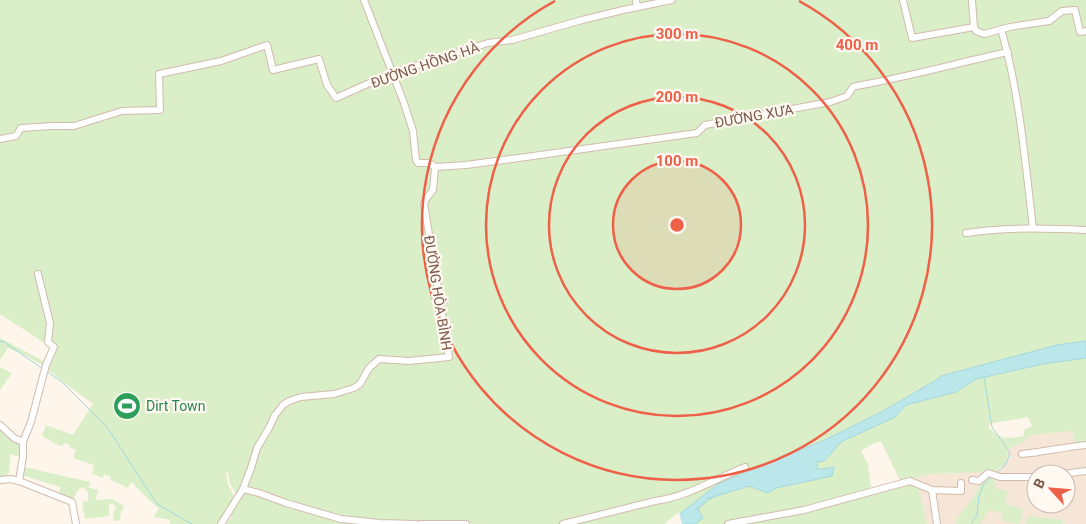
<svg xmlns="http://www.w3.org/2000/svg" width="1086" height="524" font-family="Roboto,sans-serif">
	<rect width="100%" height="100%" fill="#fef5eb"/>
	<path fill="#f6e6d8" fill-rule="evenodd" d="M1067,431h7l12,13v80h-159l-8,-35 -19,-8 29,-7 64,-2 12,-7 3,-16 14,-7 10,-7zM1036,474h30v30h-30z"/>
	<g fill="#daeec7" fill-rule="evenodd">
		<polygon points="0,0 1086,0 1086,341 1057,345 941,376 941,377 885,410 825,440 769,462 718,484 667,524 226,524 227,521 232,518 228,514 237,495 230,484 228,473 226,472 228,485 235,498 219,524 170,524 170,520 154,517 159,508 150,501 131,482 128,488 111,480 111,477 104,474 103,478 92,474 94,465 73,458 76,450 69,447 70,445 64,443 62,447 42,436 46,425 73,435 93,404 46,369 54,349 0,314"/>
		<polygon points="0,338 47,363 45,367 27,356 8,348 0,360"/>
		<path d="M1086,358v86h-12l-1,-13 -41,4 -10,7 -14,7 -3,16 -12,7 -63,2 -30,7 -19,-40 -8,3 -12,7 7,13 3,25 37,-5 11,5 8,35h-232l8,-6 -6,-9 10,-10 42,-14 20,8 7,-5 31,-6 17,-13h-7v-7l7,-1 17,-19 54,-25 11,-12 50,-13 20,-13 67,-15zM1028,417l4,9 -8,4v6c-16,3 -23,4 -36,-9l1,-2 4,-2z"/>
		<polygon points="0,367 12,373 0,390"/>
		<polygon points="0,426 21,443 20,457 11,454 8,478 0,478"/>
		<path d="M24,467l66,15 -1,6 9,2 -2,10 16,-1 12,7 -3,6 -1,8 -6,1 -1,-9 3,-3 -1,-4 -3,-2 -3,2v11l-24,3 -3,-17 6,-1c1,-7 1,-9 -5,-14 -7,3 -7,6 -9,13l-15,-5 1,-8 -38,-12z"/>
		<polygon points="989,476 996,479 996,489 1007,491 1006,505 1023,508 1020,524 1003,521 1001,513 990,509 980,524 956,524 955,521 973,498 980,485"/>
		<polygon points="1027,516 1063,520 1063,524 1026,524"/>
	</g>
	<polygon fill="#bce7ea" stroke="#a2d8dd" points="1086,341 1086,358 1043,364 976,379 956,392 906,405 895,417 841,442 824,461 817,462 817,469 824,469 834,467 832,476 776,488 768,493 749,486 707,499 698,509 703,518 695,524 667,524 718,484 769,462 825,440 885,410 941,377 941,376 1057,345"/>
	<polygon fill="#fef5eb" points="679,512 682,524 665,524 666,522"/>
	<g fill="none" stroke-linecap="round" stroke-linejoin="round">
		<g stroke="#a2d8dd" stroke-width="1">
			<polyline points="0,341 4,342 43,369"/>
			<polyline points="46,371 62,382 107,427 157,504 192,524"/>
			<polyline points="984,377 992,427 1010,453 1005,466 997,472"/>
			<polyline points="697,509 714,496"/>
			<polyline points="971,524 977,515 979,496 984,484 992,477"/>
		</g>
		<g stroke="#d2bbae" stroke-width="8">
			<g id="minor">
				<polyline points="636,0 637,7"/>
				<polyline points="903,0 912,38 974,27 976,31 984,34 1010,27 1049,21 1062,11 1075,10 1080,32 1086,31"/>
				<polyline points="972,0 974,27"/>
				<path d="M1001,29c19,65 24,133 32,199"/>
				<polyline points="0,139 16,136 21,128 53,126 74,126 122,111 160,110 159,74 221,61 267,45 273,70 319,59 327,85 336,98 392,73 488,43 512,40 582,20 623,10 672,0"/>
				<path d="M435,167l31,-2 60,-8 171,-24 8,-8 125,-23 17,-6 6,-9 3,-1c52,-9 101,-23 152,-34"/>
				<path d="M966,233c40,-6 80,-5 120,-3"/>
				<polyline points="0,425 14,438 23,442 23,457 19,481"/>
				<polyline points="23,442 31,422 46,365 54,347 48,342 50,323 38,274"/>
				<path d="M1022,454c22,-2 42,-7 64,-9"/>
				<polyline points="1062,474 1086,471"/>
				<polyline points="0,480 11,479 19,481 72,502 76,524"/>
				<polyline points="972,480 979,481 988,473 1000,477 1036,477"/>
				<polyline points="243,489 259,493 286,503 341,519 380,523 416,524"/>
				<polyline points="932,490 937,524"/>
				<polyline points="221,524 243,489 251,468 257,448 269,428 275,415 283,405 289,401 301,397 334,394 354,388 360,384 369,368 379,359 409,361 449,357 424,204 426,199 433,190 435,167 430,163 418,163 416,160 413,131 404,103 364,0"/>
				<polyline points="421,524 466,524"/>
				<path d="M563,524l92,-23c32,-4 60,-22 90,-34"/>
				<polyline points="728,524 804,510 910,481 932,490 961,491 961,483"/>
			</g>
		</g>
		<use href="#minor" stroke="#fff" stroke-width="6"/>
	</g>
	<circle cx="677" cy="225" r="64" fill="#ef6049" fill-opacity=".12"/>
	<g fill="none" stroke="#ef6049" stroke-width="2.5">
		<circle cx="677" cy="225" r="64"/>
		<circle cx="677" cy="225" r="128"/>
		<circle cx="677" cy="225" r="191"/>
		<path d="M799 1A255 255 0 1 1 555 1"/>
	</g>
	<defs>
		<g id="stadium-disc" transform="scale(1.4375)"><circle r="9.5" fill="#2e9e5b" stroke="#fff9f2"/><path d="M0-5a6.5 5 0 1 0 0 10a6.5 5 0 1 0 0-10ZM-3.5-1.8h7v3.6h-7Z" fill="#fff"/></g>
	</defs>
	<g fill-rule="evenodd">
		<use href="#stadium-disc" x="127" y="406"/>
	</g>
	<g text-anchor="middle" stroke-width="4.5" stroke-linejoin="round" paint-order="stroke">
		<g font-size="14" fill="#7c584a" stroke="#fff9f2">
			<text transform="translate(425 65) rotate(-19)" y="5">ĐƯỜNG HỒNG HÀ</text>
			<text transform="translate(754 116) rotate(-10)" y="5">ĐƯỜNG XƯA</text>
			<text transform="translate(438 293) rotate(81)" y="5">ĐƯỜNG HÒA BÌNH</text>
		</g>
		<g font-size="14" fill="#27864d" stroke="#fff9f2" text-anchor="start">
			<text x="146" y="411">Dirt Town</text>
		</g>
	</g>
	<circle cx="677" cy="225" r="8" fill="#ef6049" stroke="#fff9f2" stroke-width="2.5"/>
	<g font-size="15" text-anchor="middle" font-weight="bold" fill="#ef6049" stroke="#fff9f2" stroke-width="4.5" stroke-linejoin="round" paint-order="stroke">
		<text x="677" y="39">300 m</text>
		<text x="857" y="50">400 m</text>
		<text x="677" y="102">200 m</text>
		<text x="677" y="166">100 m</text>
	</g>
	<g transform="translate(1051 489) rotate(296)"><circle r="24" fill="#fff9f2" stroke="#cbb9af"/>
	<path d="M0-4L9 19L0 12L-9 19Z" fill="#ef6049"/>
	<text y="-8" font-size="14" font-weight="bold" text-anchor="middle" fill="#7c584a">B</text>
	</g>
</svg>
